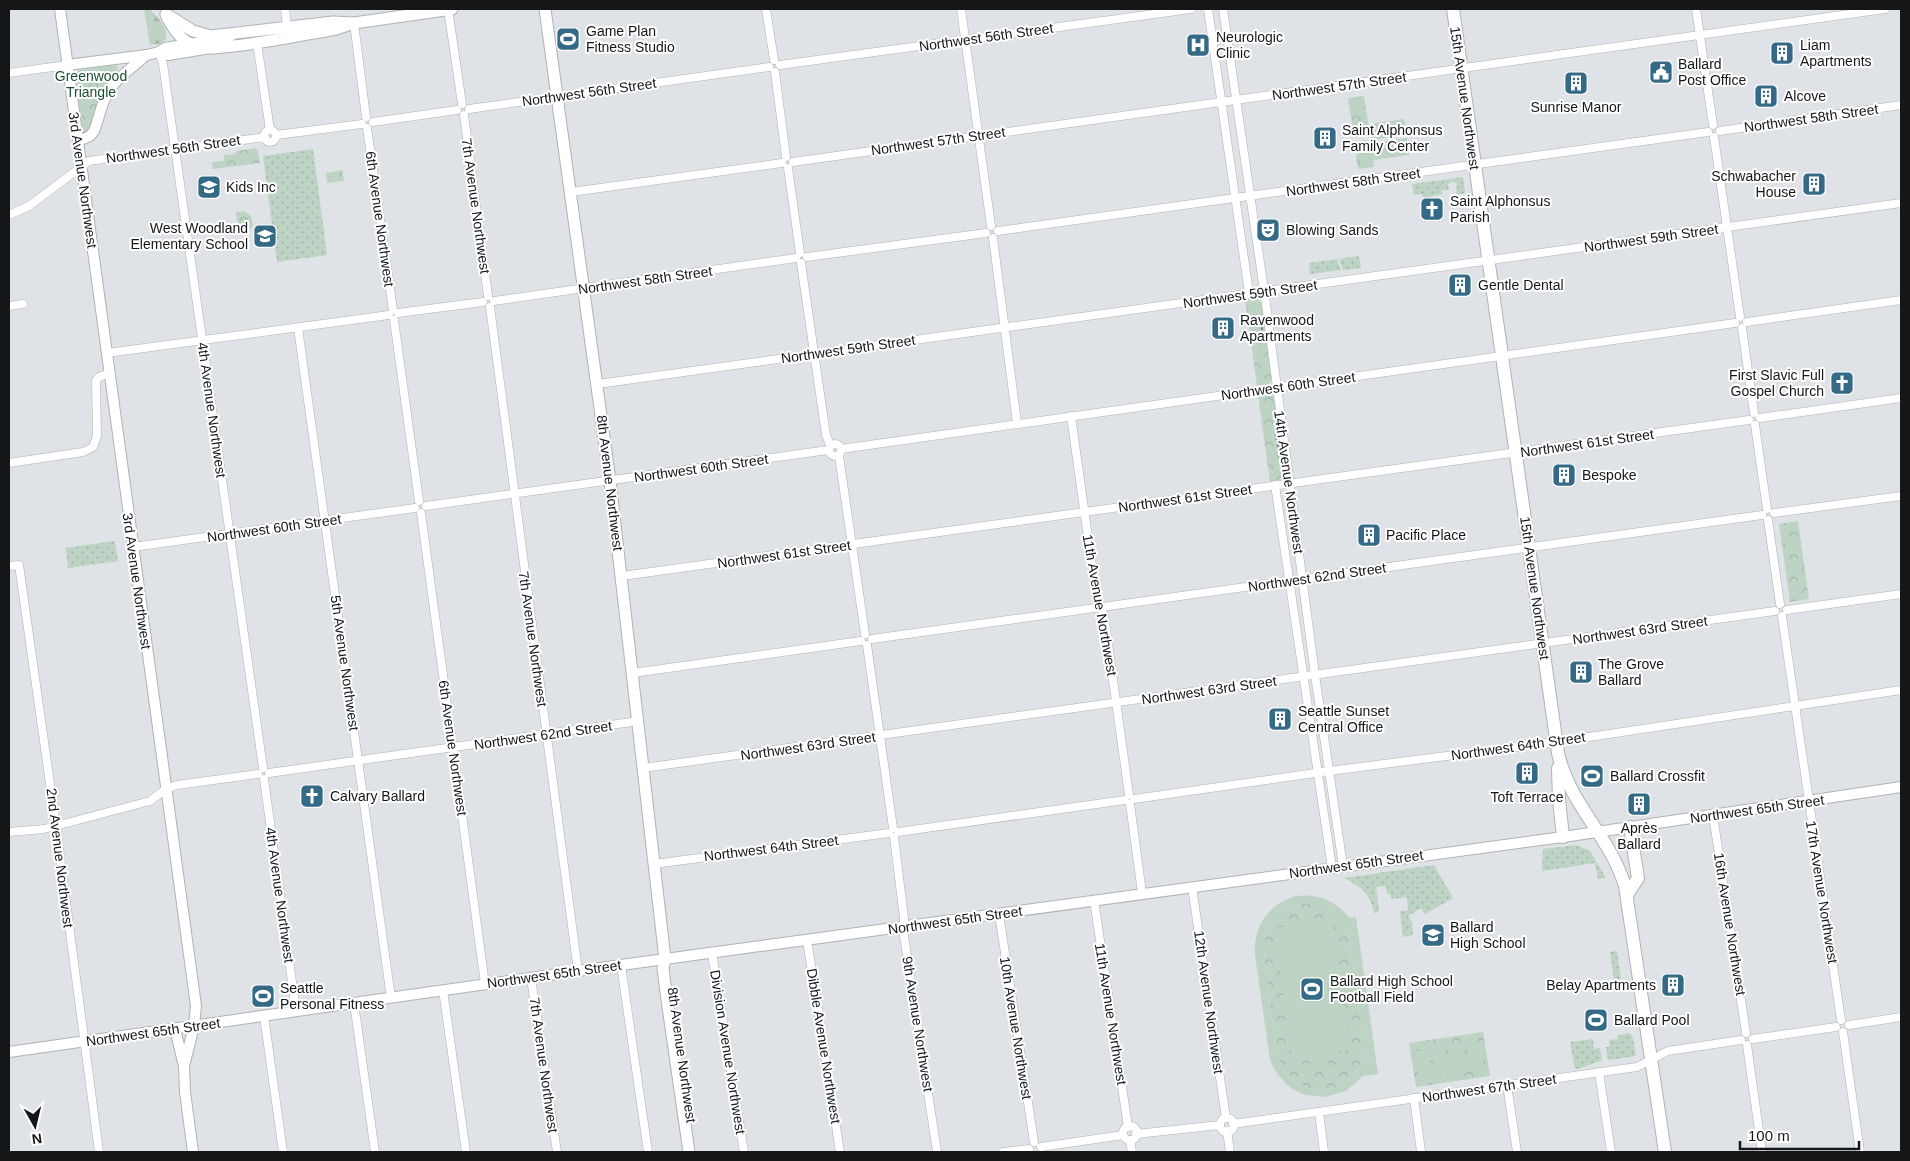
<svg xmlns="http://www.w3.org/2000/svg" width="1910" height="1161" font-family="Helvetica,sans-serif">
	<defs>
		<pattern id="grass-dots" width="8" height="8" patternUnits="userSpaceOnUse" patternTransform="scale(1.25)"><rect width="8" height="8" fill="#bdd4c5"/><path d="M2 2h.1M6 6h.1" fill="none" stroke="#a2b5a8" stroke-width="1.8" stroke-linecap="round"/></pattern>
		<pattern id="forest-firs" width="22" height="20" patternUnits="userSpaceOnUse" patternTransform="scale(1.25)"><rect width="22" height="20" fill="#bdd4c5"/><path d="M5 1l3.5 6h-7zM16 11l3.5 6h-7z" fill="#a2b5a8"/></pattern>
		<pattern id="park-crowns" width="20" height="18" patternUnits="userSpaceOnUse" patternTransform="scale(1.25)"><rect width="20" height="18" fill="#bdd4c5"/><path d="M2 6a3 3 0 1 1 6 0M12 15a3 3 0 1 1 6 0" fill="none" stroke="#a2b5a8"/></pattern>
	</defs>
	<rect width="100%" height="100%" fill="#dfe2e6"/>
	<g fill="url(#grass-dots)">
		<polygon points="313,149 327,255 277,262 263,156"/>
		<polygon points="1463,177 1465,193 1456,195 1457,184 1452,181 1448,184 1449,190 1441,190 1442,194 1424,198 1422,194 1414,195 1412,184"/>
		<polygon points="1359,256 1361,268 1343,270 1339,259"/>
		<polygon points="1337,259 1341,270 1310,274 1309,263"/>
		<polygon points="115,541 118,561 68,568 66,548"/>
		<polygon points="1576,845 1590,851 1606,878 1598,879 1595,863 1542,871 1543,849"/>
		<path d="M1434,865l19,33 -28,16 -4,-6 -13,8 4,7 1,12 -10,2 -3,-26 8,-1 -1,-13 -16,2 -1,-5h-3l-1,-8 -10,1 3,25 -5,1c-2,-18 -15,-28 -30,-35z"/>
		<polygon points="1617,951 1621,979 1614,980 1610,952"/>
		<polygon points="1630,1033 1633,1038 1636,1056 1608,1060 1606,1047 1610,1047 1609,1040 1618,1039 1618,1035"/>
		<path d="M1593,1039l1,10 6,-1 2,13c-10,1 -16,7 -27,8l-5,-27z"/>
	</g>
	<path fill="url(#forest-firs)" d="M144,9h6c8,10 23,22 13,34l-13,2z"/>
	<g fill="url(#park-crowns)">
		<polygon points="115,65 117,66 118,69 101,95 93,129 82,135 76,74 79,70"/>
		<polygon points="1364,96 1370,135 1354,137 1348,98"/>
		<polygon points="1371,140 1374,167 1358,169 1356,156 1360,151 1358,147 1361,145 1360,141"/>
		<polygon points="256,148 258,151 260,163 213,169 212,162 224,161 224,155 234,154 237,151"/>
		<polygon points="342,170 344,181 327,183 326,173"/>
		<polygon points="244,211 251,216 253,226 247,233 239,234 236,212"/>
		<polygon points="1257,298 1262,304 1272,379 1269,384 1257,386 1245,299"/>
		<polygon points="1271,394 1275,397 1286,475 1283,479 1270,482 1258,395"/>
		<polygon points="1798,521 1809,599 1790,602 1779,524"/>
		<path d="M1308,903c20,3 32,12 40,30l16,108c3,57 -75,68 -87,11 -3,-20 -6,-40 -9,-61 -5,-38 -15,-85 40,-88z"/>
		<polygon points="1483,1032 1490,1076 1416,1087 1409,1043"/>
	</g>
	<g fill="#bdd4c5" fill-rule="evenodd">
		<polygon points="1404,119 1406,135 1371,140 1369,124"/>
		<polygon points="1407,138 1409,155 1373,160 1371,143"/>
		<path d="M1296,896c22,-3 40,5 54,22l6,-1 22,157 -15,2 -17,15 -21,6 -20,-2 -13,-6 -8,-7 -10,-13 -4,-9 -15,-105c-2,-28 13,-51 41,-59zM1308,903c19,3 32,12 40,30l16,108c3,57 -75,68 -87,11 -3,-20 -6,-40 -9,-61 -5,-38 -15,-85 40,-88z"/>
		<polygon points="1332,920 1350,1050 1292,1058 1274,928"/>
		<polygon points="1480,1042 1484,1070 1471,1072 1467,1043"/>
		<polygon points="1463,1044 1467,1072 1454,1074 1450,1046"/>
		<polygon points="1445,1047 1449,1075 1436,1077 1432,1048"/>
		<polygon points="1428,1049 1432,1077 1419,1079 1415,1051"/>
	</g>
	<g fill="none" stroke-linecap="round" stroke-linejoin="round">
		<g stroke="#8290a3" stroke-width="2.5">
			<polyline points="1262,328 1262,329"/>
			<polyline points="1263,341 1264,342"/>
			<polyline points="1276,433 1278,446"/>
		</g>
		<g stroke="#afb2b6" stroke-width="9">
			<g id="minor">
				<polyline points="285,9 287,26"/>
				<polyline points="448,9 462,104"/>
				<polyline points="766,9 774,60"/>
				<polyline points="961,9 991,226"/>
				<polyline points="1208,9 1249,293"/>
				<polyline points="1223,9 1266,304 1315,675 1343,866"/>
				<polyline points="1696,9 1713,125"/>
				<polyline points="354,23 366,117"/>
				<polyline points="257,43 270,130"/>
				<polyline points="159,52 163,64 263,768"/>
				<polyline points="780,65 1191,9"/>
				<polyline points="775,72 786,157"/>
				<polyline points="9,73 67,65"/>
				<polyline points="469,109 769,67"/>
				<polyline points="464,115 488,296"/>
				<polyline points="373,122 457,110"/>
				<polyline points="367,128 393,310"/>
				<circle cx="270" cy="136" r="6"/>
				<polyline points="1720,131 1901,105"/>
				<polyline points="276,135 362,124"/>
				<polyline points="1714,137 1740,317"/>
				<polyline points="793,162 1885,9"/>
				<polyline points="788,168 800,253"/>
				<polyline points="571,192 782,163"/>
				<polyline points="9,215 29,206 89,161 265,137"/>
				<polyline points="998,231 1708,132"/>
				<polyline points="993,238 1017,423"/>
				<polyline points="807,257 986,233"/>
				<polyline points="801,263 826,435 830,445"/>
				<polyline points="494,301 796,258"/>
				<polyline points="9,306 23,304"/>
				<polyline points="490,307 578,971"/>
				<polyline points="398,313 483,302"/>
				<polyline points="394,320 419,501"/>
				<polyline points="1747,322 1901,300"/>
				<polyline points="298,328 391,998"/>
				<polyline points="1742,328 1754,413"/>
				<polyline points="107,353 389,315"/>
				<polyline points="598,384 1901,203"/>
				<polyline points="1071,416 1097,601 1104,615 1129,795"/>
				<polyline points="1760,418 1901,398"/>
				<polyline points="1755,425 1767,509"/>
				<circle cx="835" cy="450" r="6"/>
				<polyline points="841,449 1735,323"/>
				<polyline points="839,456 865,634"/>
				<polyline points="9,463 83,452 93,447 97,436 96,381 99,377 110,373"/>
				<polyline points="1275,485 1332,868"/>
				<polyline points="426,506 828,450"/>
				<polyline points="421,513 485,984"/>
				<polyline points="1774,513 1901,496"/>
				<polyline points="1768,520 1780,604"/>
				<polyline points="133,547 415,508"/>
				<polyline points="9,566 19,565 56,826 99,1152"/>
				<polyline points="622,576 1749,420"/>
				<polyline points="1787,610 1901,594"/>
				<polyline points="1782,616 1841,1020"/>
				<polyline points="872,639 1762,515"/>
				<polyline points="867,645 893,828"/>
				<polyline points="633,673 861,641"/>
				<polyline points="643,768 1775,611"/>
				<polyline points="269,773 639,721"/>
				<polyline points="264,779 296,1011"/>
				<polyline points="1134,799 1329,771 1556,742 1901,690"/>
				<polyline points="1130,804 1142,893"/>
				<polyline points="1713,815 1746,1033"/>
				<polyline points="9,832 44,829 150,801 166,789 177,785 258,774"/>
				<polyline points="898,832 1125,800"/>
				<polyline points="894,837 904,918 904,936 937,1152"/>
				<polyline points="654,864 889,833"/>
				<polyline points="1192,887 1226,1118"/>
				<polyline points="1094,900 1128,1127"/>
				<polyline points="999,914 1034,1142"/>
				<polyline points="807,940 840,1152"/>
				<polyline points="712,953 744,1152"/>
				<polyline points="621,965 648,1152"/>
				<polyline points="531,978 557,1152"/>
				<polyline points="443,990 466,1152"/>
				<polyline points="354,1003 375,1152"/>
				<polyline points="264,1016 283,1152"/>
				<polyline points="1849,1025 1901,1017"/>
				<polyline points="1843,1032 1860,1152"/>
				<polyline points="1753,1039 1836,1027"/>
				<polyline points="1747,1045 1762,1152"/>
				<polyline points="1599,1072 1611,1152"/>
				<polyline points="1507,1085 1517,1152"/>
				<polyline points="1414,1098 1421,1152"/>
				<polyline points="1319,1112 1324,1152"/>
				<circle cx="1227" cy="1125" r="7"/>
				<polyline points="1233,1124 1637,1067 1668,1051 1741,1040"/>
				<circle cx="1130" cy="1133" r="7"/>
				<polyline points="1227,1131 1230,1152"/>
				<polyline points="1136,1134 1220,1125"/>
				<polyline points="1130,1140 1132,1152"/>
				<polyline points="1041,1147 1123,1135"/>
				<polyline points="1003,1152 1029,1149"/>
			</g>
		</g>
		<g stroke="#afb2b6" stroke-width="12">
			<g id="tertiary">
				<polyline points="60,9 196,1006 194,1026 184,1066 185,1092 193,1152"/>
				<polyline points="159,52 168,55 205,49"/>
				<polyline points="67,65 147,55 159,52 165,48 196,43 217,41 230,37"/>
				<path d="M78,141l12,-5 4,-5c5,-12 7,-26 13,-37 9,-17 26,-26 39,-39"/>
				<polyline points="175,1029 183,1062"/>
				<polyline points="9,1052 621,965 1563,837 1901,787"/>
			</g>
		</g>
		<g stroke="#afb2b6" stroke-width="13">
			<g id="secondary">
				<polyline points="545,9 610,481 665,959 663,968 666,993 689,1152"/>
				<polyline points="166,14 193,31 211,36 333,22 354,23 452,9"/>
				<path d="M167,17c7,13 15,25 29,29 11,4 26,1 38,0 34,-4 68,-11 102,-17l12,-4"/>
			</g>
		</g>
		<g stroke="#afb2b6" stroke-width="14">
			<g id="primary">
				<path d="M1453,9l105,744c12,53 52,83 67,133l40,266"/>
				<polyline points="1558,768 1559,799 1563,837"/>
				<polyline points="1627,895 1638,878 1630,827"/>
			</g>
		</g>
		<use href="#minor" stroke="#fff" stroke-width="8"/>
		<use href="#tertiary" stroke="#fff" stroke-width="10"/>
		<use href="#secondary" stroke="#fff" stroke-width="11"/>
		<use href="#primary" stroke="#fff" stroke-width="12"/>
	</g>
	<defs>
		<g id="stadium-square" transform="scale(1.25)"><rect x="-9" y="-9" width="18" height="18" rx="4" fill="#346a85" stroke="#fff"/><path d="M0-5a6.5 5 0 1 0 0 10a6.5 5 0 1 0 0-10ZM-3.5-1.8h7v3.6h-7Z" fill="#fff"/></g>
		<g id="hospital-square" transform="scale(1.25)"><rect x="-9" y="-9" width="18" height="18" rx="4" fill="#346a85" stroke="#fff"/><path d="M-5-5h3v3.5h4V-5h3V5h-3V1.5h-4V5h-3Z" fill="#fff"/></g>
		<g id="building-square" transform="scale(1.25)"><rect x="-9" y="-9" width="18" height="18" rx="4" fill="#346a85" stroke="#fff"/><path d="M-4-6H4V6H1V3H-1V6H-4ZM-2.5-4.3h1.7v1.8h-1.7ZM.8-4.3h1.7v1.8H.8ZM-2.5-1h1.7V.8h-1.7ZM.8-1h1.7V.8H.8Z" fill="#fff"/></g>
		<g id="civic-square" transform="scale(1.25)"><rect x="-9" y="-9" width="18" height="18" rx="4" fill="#346a85" stroke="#fff"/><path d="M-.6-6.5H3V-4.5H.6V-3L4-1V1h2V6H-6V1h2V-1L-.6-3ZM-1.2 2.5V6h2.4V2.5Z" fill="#fff"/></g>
		<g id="school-square" transform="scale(1.25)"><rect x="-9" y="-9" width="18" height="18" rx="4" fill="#346a85" stroke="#fff"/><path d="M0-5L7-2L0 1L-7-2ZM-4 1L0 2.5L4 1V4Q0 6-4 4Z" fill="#fff"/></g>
		<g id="church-square" transform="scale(1.25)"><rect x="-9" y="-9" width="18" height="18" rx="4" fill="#346a85" stroke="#fff"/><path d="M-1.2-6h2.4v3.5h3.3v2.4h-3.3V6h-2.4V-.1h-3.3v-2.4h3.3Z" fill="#fff"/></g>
		<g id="theatre-square" transform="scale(1.25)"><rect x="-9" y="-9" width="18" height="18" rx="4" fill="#346a85" stroke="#fff"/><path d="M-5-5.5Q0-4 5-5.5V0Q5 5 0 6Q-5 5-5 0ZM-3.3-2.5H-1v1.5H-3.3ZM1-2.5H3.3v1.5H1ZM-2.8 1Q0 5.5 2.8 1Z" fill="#fff"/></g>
	</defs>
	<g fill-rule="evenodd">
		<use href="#stadium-square" x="568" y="39"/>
		<use href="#hospital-square" x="1198" y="45"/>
		<use href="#building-square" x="1782" y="53"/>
		<use href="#civic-square" x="1661" y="72"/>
		<use href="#building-square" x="1576" y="83"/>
		<use href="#building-square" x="1766" y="96"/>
		<use href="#building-square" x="1325" y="138"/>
		<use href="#building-square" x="1814" y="184"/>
		<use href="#school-square" x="209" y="187"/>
		<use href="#church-square" x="1432" y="209"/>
		<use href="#theatre-square" x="1268" y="230"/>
		<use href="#school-square" x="265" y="236"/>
		<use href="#building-square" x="1460" y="285"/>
		<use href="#building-square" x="1223" y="328"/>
		<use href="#church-square" x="1842" y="383"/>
		<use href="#building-square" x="1564" y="475"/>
		<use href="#building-square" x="1369" y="535"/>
		<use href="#building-square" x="1581" y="672"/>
		<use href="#building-square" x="1280" y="719"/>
		<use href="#building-square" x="1527" y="773"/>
		<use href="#stadium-square" x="1592" y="776"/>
		<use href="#church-square" x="312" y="796"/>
		<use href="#building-square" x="1639" y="804"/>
		<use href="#school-square" x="1433" y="935"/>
		<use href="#building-square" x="1673" y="985"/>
		<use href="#stadium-square" x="1312" y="989"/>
		<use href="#stadium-square" x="263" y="996"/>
		<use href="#stadium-square" x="1596" y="1020"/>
	</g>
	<g text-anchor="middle" stroke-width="4" stroke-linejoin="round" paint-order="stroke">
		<g font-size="14" fill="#151618" stroke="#fff" text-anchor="start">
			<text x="586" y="36">Game Plan<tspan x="586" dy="16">Fitness Studio</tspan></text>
			<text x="1216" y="42">Neurologic<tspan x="1216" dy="16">Clinic</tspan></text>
			<text x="1800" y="50">Liam<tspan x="1800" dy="16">Apartments</tspan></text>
			<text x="1678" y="69">Ballard<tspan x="1678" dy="16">Post Office</tspan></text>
			<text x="1784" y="101">Alcove</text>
			<text x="1576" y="112" text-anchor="middle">Sunrise Manor</text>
			<text x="1342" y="135">Saint Alphonsus<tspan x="1342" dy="16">Family Center</tspan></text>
			<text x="1796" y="181" text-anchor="end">Schwabacher<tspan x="1796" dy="16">House</tspan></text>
			<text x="226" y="192">Kids Inc</text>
			<text x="1450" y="206">Saint Alphonsus<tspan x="1450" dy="16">Parish</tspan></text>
			<text x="248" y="233" text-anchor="end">West Woodland<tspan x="248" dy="16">Elementary School</tspan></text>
			<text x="1286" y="235">Blowing Sands</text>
			<text x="1478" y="290">Gentle Dental</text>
			<text x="1240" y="325">Ravenwood<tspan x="1240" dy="16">Apartments</tspan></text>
			<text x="1824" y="380" text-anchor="end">First Slavic Full<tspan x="1824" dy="16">Gospel Church</tspan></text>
			<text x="1582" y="480">Bespoke</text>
			<text x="1386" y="540">Pacific Place</text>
			<text x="1598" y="669">The Grove<tspan x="1598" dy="16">Ballard</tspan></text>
			<text x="1298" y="716">Seattle Sunset<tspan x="1298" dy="16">Central Office</tspan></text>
			<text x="1610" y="781">Ballard Crossfit</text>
			<text x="330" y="801">Calvary Ballard</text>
			<text x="1527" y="802" text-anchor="middle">Toft Terrace</text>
			<text x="1639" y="833" text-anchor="middle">Après<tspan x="1639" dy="16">Ballard</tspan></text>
			<text x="1450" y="932">Ballard<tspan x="1450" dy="16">High School</tspan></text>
			<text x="1330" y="986">Ballard High School<tspan x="1330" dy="16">Football Field</tspan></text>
			<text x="1656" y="990" text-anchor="end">Belay Apartments</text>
			<text x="280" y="993">Seattle<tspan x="280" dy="16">Personal Fitness</tspan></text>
			<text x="1614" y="1025">Ballard Pool</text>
		</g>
		<g font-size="14" fill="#151618" stroke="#fff">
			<text transform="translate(986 37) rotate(-8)" y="5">Northwest 56th Street</text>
			<text transform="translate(1339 86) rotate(-8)" y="5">Northwest 57th Street</text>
			<text transform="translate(589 92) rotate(-8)" y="5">Northwest 56th Street</text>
			<text transform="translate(1465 98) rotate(82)" y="5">15th Avenue Northwest</text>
			<text transform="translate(1811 118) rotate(-8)" y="5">Northwest 58th Street</text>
			<text transform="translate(938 141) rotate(-8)" y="5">Northwest 57th Street</text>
			<text transform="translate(173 149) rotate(-8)" y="5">Northwest 56th Street</text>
			<text transform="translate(83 180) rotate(82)" y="5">3rd Avenue Northwest</text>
			<text transform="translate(1353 182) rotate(-8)" y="5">Northwest 58th Street</text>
			<text transform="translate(476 206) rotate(82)" y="5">7th Avenue Northwest</text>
			<text transform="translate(380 219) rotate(82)" y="5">6th Avenue Northwest</text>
			<text transform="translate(1651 238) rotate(-8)" y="5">Northwest 59th Street</text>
			<text transform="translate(645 280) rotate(-8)" y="5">Northwest 58th Street</text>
			<text transform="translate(1250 294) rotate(-8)" y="5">Northwest 59th Street</text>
			<text transform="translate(848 349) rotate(-8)" y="5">Northwest 59th Street</text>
			<text transform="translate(1288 386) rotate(-8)" y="5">Northwest 60th Street</text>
			<text transform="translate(212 410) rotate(82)" y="5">4th Avenue Northwest</text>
			<text transform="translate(1587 443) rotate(-8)" y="5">Northwest 61st Street</text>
			<text transform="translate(701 468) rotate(-8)" y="5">Northwest 60th Street</text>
			<text transform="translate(1289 482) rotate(82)" y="5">14th Avenue Northwest</text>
			<text transform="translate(610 483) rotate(83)" y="5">8th Avenue Northwest</text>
			<text transform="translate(1185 498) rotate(-8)" y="5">Northwest 61st Street</text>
			<text transform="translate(274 528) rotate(-8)" y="5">Northwest 60th Street</text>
			<text transform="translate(784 554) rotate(-8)" y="5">Northwest 61st Street</text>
			<text transform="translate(1317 577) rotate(-8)" y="5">Northwest 62nd Street</text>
			<text transform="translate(137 581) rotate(82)" y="5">3rd Avenue Northwest</text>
			<text transform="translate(1535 588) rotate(82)" y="5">15th Avenue Northwest</text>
			<text transform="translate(1100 605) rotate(80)" y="5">11th Avenue Northwest</text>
			<text transform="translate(1640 630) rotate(-8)" y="5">Northwest 63rd Street</text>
			<text transform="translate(533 639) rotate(82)" y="5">7th Avenue Northwest</text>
			<text transform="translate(345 663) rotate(82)" y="5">5th Avenue Northwest</text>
			<text transform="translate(1209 690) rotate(-8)" y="5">Northwest 63rd Street</text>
			<text transform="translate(543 735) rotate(-8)" y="5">Northwest 62nd Street</text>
			<text transform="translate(808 746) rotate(-8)" y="5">Northwest 63rd Street</text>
			<text transform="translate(1518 746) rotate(-8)" y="5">Northwest 64th Street</text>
			<text transform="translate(453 748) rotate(82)" y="5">6th Avenue Northwest</text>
			<text transform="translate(1757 809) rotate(-8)" y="5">Northwest 65th Street</text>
			<text transform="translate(771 848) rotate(-7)" y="5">Northwest 64th Street</text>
			<text transform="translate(60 858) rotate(83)" y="5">2nd Avenue Northwest</text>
			<text transform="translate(1356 864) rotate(-8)" y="5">Northwest 65th Street</text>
			<text transform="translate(1822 892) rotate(81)" y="5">17th Avenue Northwest</text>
			<text transform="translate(280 895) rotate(82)" y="5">4th Avenue Northwest</text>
			<text transform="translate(955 920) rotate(-8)" y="5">Northwest 65th Street</text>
			<text transform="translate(1730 924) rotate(81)" y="5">16th Avenue Northwest</text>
			<text transform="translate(554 974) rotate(-8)" y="5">Northwest 65th Street</text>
			<text transform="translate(1209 1002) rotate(82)" y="5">12th Avenue Northwest</text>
			<text transform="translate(1111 1014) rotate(81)" y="5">11th Avenue Northwest</text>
			<text transform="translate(918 1024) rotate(81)" y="5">9th Avenue Northwest</text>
			<text transform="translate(1016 1028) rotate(81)" y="5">10th Avenue Northwest</text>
			<text transform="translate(153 1032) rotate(-8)" y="5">Northwest 65th Street</text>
			<text transform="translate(824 1046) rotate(81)" y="5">Dibble Avenue Northwest</text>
			<text transform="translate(728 1052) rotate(81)" y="5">Division Avenue Northwest</text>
			<text transform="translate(682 1055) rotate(82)" y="5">8th Avenue Northwest</text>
			<text transform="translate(544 1065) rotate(82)" y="5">7th Avenue Northwest</text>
			<text transform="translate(1489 1088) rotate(-8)" y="5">Northwest 67th Street</text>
		</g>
		<g font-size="14" fill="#1a4e32" stroke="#fff">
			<text x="91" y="81">Greenwood<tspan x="91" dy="16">Triangle</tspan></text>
		</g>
	</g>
	<rect width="1910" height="1161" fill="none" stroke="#151618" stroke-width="20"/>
	<g transform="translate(35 1126) rotate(172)" stroke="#ffffff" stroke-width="4" paint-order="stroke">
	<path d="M0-4L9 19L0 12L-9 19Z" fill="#151618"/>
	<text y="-8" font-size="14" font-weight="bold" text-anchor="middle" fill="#151618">N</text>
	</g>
	<path d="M1740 1141v8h119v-8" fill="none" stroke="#151618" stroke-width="2.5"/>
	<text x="1748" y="1141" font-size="15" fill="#151618" stroke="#ffffff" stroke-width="4" paint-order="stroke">100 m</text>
</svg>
